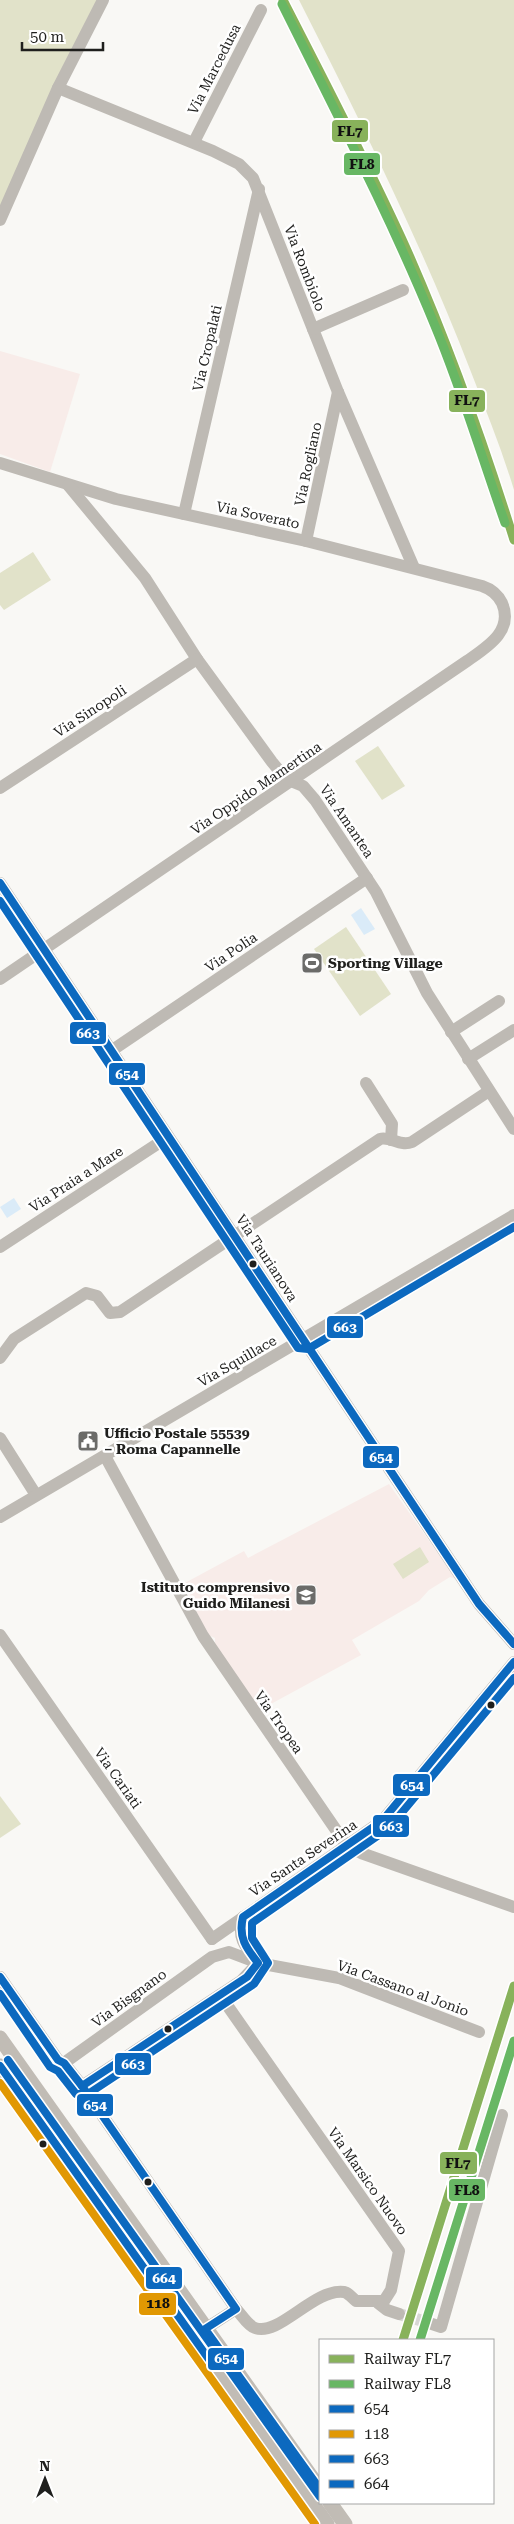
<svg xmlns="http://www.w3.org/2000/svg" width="514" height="2524" font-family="'Roboto Serif',serif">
	<rect width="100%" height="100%" fill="#f9f8f5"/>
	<g fill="#f8ece9">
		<polygon points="0,351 80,374 50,472 0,454"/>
		<polygon points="389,1484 456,1579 450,1577 429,1590 419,1601 352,1640 361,1655 258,1711 215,1646 215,1638 208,1635 183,1584 244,1551 248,1558"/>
	</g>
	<g fill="#e1e2c9">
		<polygon points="0,0 103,0 0,219"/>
		<path d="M299,0h215v490c-12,-40 -28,-79 -43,-118 -49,-127 -110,-250 -172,-372z"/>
		<polygon points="33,552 51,580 4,610 0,605 0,573"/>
		<polygon points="378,746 405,786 382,800 355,761"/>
		<polygon points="346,927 391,994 360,1016 314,949"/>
		<polygon points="420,1547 429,1562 403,1579 393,1564"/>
		<polygon points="0,1796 21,1824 0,1838"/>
	</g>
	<g fill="#daebf8">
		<polygon points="361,908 375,929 364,935 351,915"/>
		<polygon points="14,1198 21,1209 7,1218 0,1207"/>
	</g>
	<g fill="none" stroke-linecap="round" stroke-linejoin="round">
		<polyline stroke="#d8d7d5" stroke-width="12" stroke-dasharray="12 6" stroke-linecap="butt" points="399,2314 426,2322"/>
		<g stroke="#bebab4" stroke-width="12">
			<polyline points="58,88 213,151 239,164 253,178 338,392 414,568"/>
			<polyline points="194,142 261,10"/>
			<polyline points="0,220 58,88 103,0"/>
			<polyline points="313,329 403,290"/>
			<path d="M0,463l116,36 190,42 176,45c9,3 16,9 20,17 12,28 -15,44 -35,58l-467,318"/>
			<polyline points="68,485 145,578 197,659 272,762 286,779 303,786 315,800 376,892 427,993 514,1129"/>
			<polyline points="184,514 259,189"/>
			<polyline points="306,541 338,392"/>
			<polyline points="0,788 197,659"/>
			<polyline points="0,883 479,1604 514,1644"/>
			<polyline points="451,1032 499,1001"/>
			<polyline points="111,1051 367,878"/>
			<polyline points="468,1059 514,1030"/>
			<polyline points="366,1083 392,1124 391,1140"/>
			<polyline points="0,1247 168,1137"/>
			<path d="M0,1358l14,-19 72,-46 11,3 13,17 10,-1 260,-173c11,-3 20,8 32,3l77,-51"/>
			<polyline points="0,1438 36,1495"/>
			<polyline points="105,1456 203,1636 347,1846 361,1853 514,1907"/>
			<polyline points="0,1517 514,1215"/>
			<polyline points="0,1635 212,1939"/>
			<path d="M243,1917c-6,20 1,29 14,44"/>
			<polyline points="212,1939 382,1821 514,1662"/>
			<path d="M0,1977l58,83 6,3 18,23 154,223c6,6 11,16 19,19 24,9 59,-40 89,-36 5,1 8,6 12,9h28l7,-11 8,-39 -179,-256"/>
			<polyline points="64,2063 212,1957 229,1952 258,1963 339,1978 479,2032"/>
			<polyline points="82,2086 241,1981 258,1963"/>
			<polyline points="378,2303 387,2310 399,2314"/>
			<polyline points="426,2322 441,2327 502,2115"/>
			<polyline points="205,2329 236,2309"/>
		</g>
		<g stroke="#c1bcb5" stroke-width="15">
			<polyline points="0,2038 320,2489"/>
			<polyline points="0,2066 327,2524"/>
			<polyline points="330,2503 345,2524"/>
		</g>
		<g stroke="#fff" stroke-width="11">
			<g id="bus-1">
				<polyline points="0,883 479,1604 514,1644"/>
				<polyline points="0,1977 58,2060 64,2063 82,2086 236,2309 205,2329 320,2489"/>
				<polyline points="0,2066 213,2365"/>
				<path d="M82,2086l165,-109 11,-14c-12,-15 -20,-26 -15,-46l139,-96 132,-159"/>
			</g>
		</g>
		<g stroke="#fff" stroke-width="11">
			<polyline id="bus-2" points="0,2083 315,2524"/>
		</g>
		<g stroke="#fff" stroke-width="11">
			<g id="bus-3">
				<polyline points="0,901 298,1348 308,1349 514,1227"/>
				<polyline points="0,1994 50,2067 58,2071 76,2094 88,2094 254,1984 268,1963 252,1938 252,1923 389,1828 514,1678"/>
			</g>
		</g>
		<g stroke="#fff" stroke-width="11">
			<polyline id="bus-4" points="8,2060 320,2497"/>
		</g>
		<use href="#bus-1" stroke="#0c69bf" stroke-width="8"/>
		<use href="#bus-2" stroke="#e19803" stroke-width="8"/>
		<use href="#bus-3" stroke="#0c69bf" stroke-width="8"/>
		<use href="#bus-4" stroke="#0c69bf" stroke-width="8"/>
		<g stroke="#fff" stroke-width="12">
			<g id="rail-1">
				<path d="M283,0c42,82 85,164 123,248 42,95 77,193 108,292"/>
				<polyline points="403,2340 514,1986"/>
			</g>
		</g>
		<g stroke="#fff" stroke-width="12">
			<g id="rail-2">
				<path d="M282,4c53,107 108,212 153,322 27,65 47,132 70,197"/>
				<polyline points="420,2340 514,2041"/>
			</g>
		</g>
		<use href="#rail-1" stroke="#88b25b" stroke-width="9"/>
		<use href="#rail-2" stroke="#68b764" stroke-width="9"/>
	</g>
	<defs>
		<g id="stadium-square" transform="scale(1.125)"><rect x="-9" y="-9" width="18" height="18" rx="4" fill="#6b6b69" stroke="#fff"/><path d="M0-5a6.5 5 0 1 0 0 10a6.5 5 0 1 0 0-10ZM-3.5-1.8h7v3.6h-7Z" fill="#fff"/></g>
		<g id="civic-square" transform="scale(1.125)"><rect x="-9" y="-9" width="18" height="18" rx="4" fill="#6b6b69" stroke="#fff"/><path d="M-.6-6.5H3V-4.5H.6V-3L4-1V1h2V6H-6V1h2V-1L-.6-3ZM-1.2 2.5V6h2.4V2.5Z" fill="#fff"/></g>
		<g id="school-square" transform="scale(1.125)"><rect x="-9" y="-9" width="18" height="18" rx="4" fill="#6b6b69" stroke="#fff"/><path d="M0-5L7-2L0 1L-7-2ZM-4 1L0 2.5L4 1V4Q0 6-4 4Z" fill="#fff"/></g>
	</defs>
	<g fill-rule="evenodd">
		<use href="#stadium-square" x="312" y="963"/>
		<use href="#civic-square" x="88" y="1441"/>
		<use href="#school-square" x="306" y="1595"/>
	</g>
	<g fill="#1f1f1d" stroke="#fff" stroke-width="2">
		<circle cx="253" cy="1264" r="4.5"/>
		<circle cx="491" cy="1705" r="4.5"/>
		<circle cx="168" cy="2029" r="4.5"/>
		<circle cx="43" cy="2144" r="4.5"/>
		<circle cx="148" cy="2182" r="4.5"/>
	</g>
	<g text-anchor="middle" stroke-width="5" stroke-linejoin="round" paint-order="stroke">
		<g font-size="14" fill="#1f1f1d" stroke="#fff">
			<text transform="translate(214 69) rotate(-63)" y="5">Via Marcedusa</text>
			<text transform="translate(305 268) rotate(69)" y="5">Via Rombiolo</text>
			<text transform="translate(207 348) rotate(-77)" y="5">Via Cropalati</text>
			<text transform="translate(308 464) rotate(-78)" y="5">Via Rogliano</text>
			<text transform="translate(258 515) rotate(12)" y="5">Via Soverato</text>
			<text transform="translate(90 711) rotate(-33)" y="5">Via Sinopoli</text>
			<text transform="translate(256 788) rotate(-34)" y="5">Via Oppido Mamertina</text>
			<text transform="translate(347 821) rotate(56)" y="5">Via Amantea</text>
			<text transform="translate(231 952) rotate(-34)" y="5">Via Polia</text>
			<text transform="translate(76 1179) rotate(-33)" y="5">Via Praia a Mare</text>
			<text transform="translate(267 1258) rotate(57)" y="5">Via Taurianova</text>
			<text transform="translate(237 1361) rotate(-30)" y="5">Via Squillace</text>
			<text transform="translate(279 1722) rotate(55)" y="5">Via Tropea</text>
			<text transform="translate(118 1778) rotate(55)" y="5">Via Cariati</text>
			<text transform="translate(303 1858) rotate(-34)" y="5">Via Santa Severina</text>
			<text transform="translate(403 1988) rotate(20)" y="5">Via Cassano al Jonio</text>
			<text transform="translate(129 1998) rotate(-36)" y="5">Via Bisgnano</text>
			<text transform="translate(368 2181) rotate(55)" y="5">Via Marsico Nuovo</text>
		</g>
		<g font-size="14" font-weight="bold" fill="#1f1f1d" stroke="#fff" text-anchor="start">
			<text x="328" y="968">Sporting Village</text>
			<text x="104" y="1438">Ufficio Postale 55539<tspan x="104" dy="16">– Roma Capannelle</tspan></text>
			<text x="290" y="1592" text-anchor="end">Istituto comprensivo<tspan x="290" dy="16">Guido Milanesi</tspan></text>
		</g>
	</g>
	<g stroke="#fff" stroke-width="2">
		<rect x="331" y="119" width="38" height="24" rx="5" fill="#88b25b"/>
		<rect x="343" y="152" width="38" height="24" rx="5" fill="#68b764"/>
		<rect x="448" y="389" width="38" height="24" rx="5" fill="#88b25b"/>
		<rect x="69" y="1021" width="38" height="24" rx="5" fill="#0c69bf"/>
		<rect x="108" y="1062" width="38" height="24" rx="5" fill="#0c69bf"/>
		<rect x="326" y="1315" width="38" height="24" rx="5" fill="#0c69bf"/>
		<rect x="362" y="1445" width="38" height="24" rx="5" fill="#0c69bf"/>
		<rect x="392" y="1773" width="39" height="24" rx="5" fill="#0c69bf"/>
		<rect x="372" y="1814" width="38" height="24" rx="5" fill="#0c69bf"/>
		<rect x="114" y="2052" width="38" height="24" rx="5" fill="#0c69bf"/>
		<rect x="76" y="2093" width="38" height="24" rx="5" fill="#0c69bf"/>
		<rect x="439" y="2151" width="39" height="24" rx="5" fill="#88b25b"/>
		<rect x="448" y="2178" width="38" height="24" rx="5" fill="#68b764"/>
		<rect x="145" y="2266" width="38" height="24" rx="5" fill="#0c69bf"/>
		<rect x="138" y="2292" width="39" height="24" rx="5" fill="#e19803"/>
		<rect x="207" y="2347" width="38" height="24" rx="5" fill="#0c69bf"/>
	</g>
	<g font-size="14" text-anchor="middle" font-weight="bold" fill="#fff">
		<text x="88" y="1038">663</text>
		<text x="127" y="1079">654</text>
		<text x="345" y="1332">663</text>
		<text x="381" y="1462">654</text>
		<text x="412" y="1790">654</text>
		<text x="391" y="1831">663</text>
		<text x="133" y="2069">663</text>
		<text x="95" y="2110">654</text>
		<text x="164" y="2283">664</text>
		<text x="226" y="2363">654</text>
	</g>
	<g font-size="14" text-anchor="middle" font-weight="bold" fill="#111">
		<text x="350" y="136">FL7</text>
		<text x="362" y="169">FL8</text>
		<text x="467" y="405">FL7</text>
		<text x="458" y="2168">FL7</text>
		<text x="467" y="2195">FL8</text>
		<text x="158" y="2308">118</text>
	</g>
	<rect x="319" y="2339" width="175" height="165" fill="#ffffff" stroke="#a5a5a5"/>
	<rect x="329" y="2355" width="25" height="8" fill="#88b25b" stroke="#a5a5a5"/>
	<text x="364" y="2364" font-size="15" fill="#1f1f1d">Railway FL7</text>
	<rect x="329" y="2380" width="25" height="8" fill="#68b764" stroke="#a5a5a5"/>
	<text x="364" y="2389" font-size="15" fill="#1f1f1d">Railway FL8</text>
	<rect x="329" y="2405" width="25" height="8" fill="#0c69bf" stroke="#a5a5a5"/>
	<text x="364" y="2414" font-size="15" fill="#1f1f1d">654</text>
	<rect x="329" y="2430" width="25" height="8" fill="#e19803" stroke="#a5a5a5"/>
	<text x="364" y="2439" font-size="15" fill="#1f1f1d">118</text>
	<rect x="329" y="2455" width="25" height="8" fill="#0c69bf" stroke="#a5a5a5"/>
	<text x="364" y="2464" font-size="15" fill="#1f1f1d">663</text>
	<rect x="329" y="2480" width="25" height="8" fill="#0c69bf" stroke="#a5a5a5"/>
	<text x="364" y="2489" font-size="15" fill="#1f1f1d">664</text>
	<g transform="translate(45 2479)" stroke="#ffffff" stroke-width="4" paint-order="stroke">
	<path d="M0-4L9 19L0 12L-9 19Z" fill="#1f1f1d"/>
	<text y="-8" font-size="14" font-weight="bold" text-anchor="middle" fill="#1f1f1d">N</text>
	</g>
	<path d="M22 42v8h81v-8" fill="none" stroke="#1f1f1d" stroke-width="2.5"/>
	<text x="30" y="42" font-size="15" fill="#1f1f1d" stroke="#ffffff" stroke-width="4" paint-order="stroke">50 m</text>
</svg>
